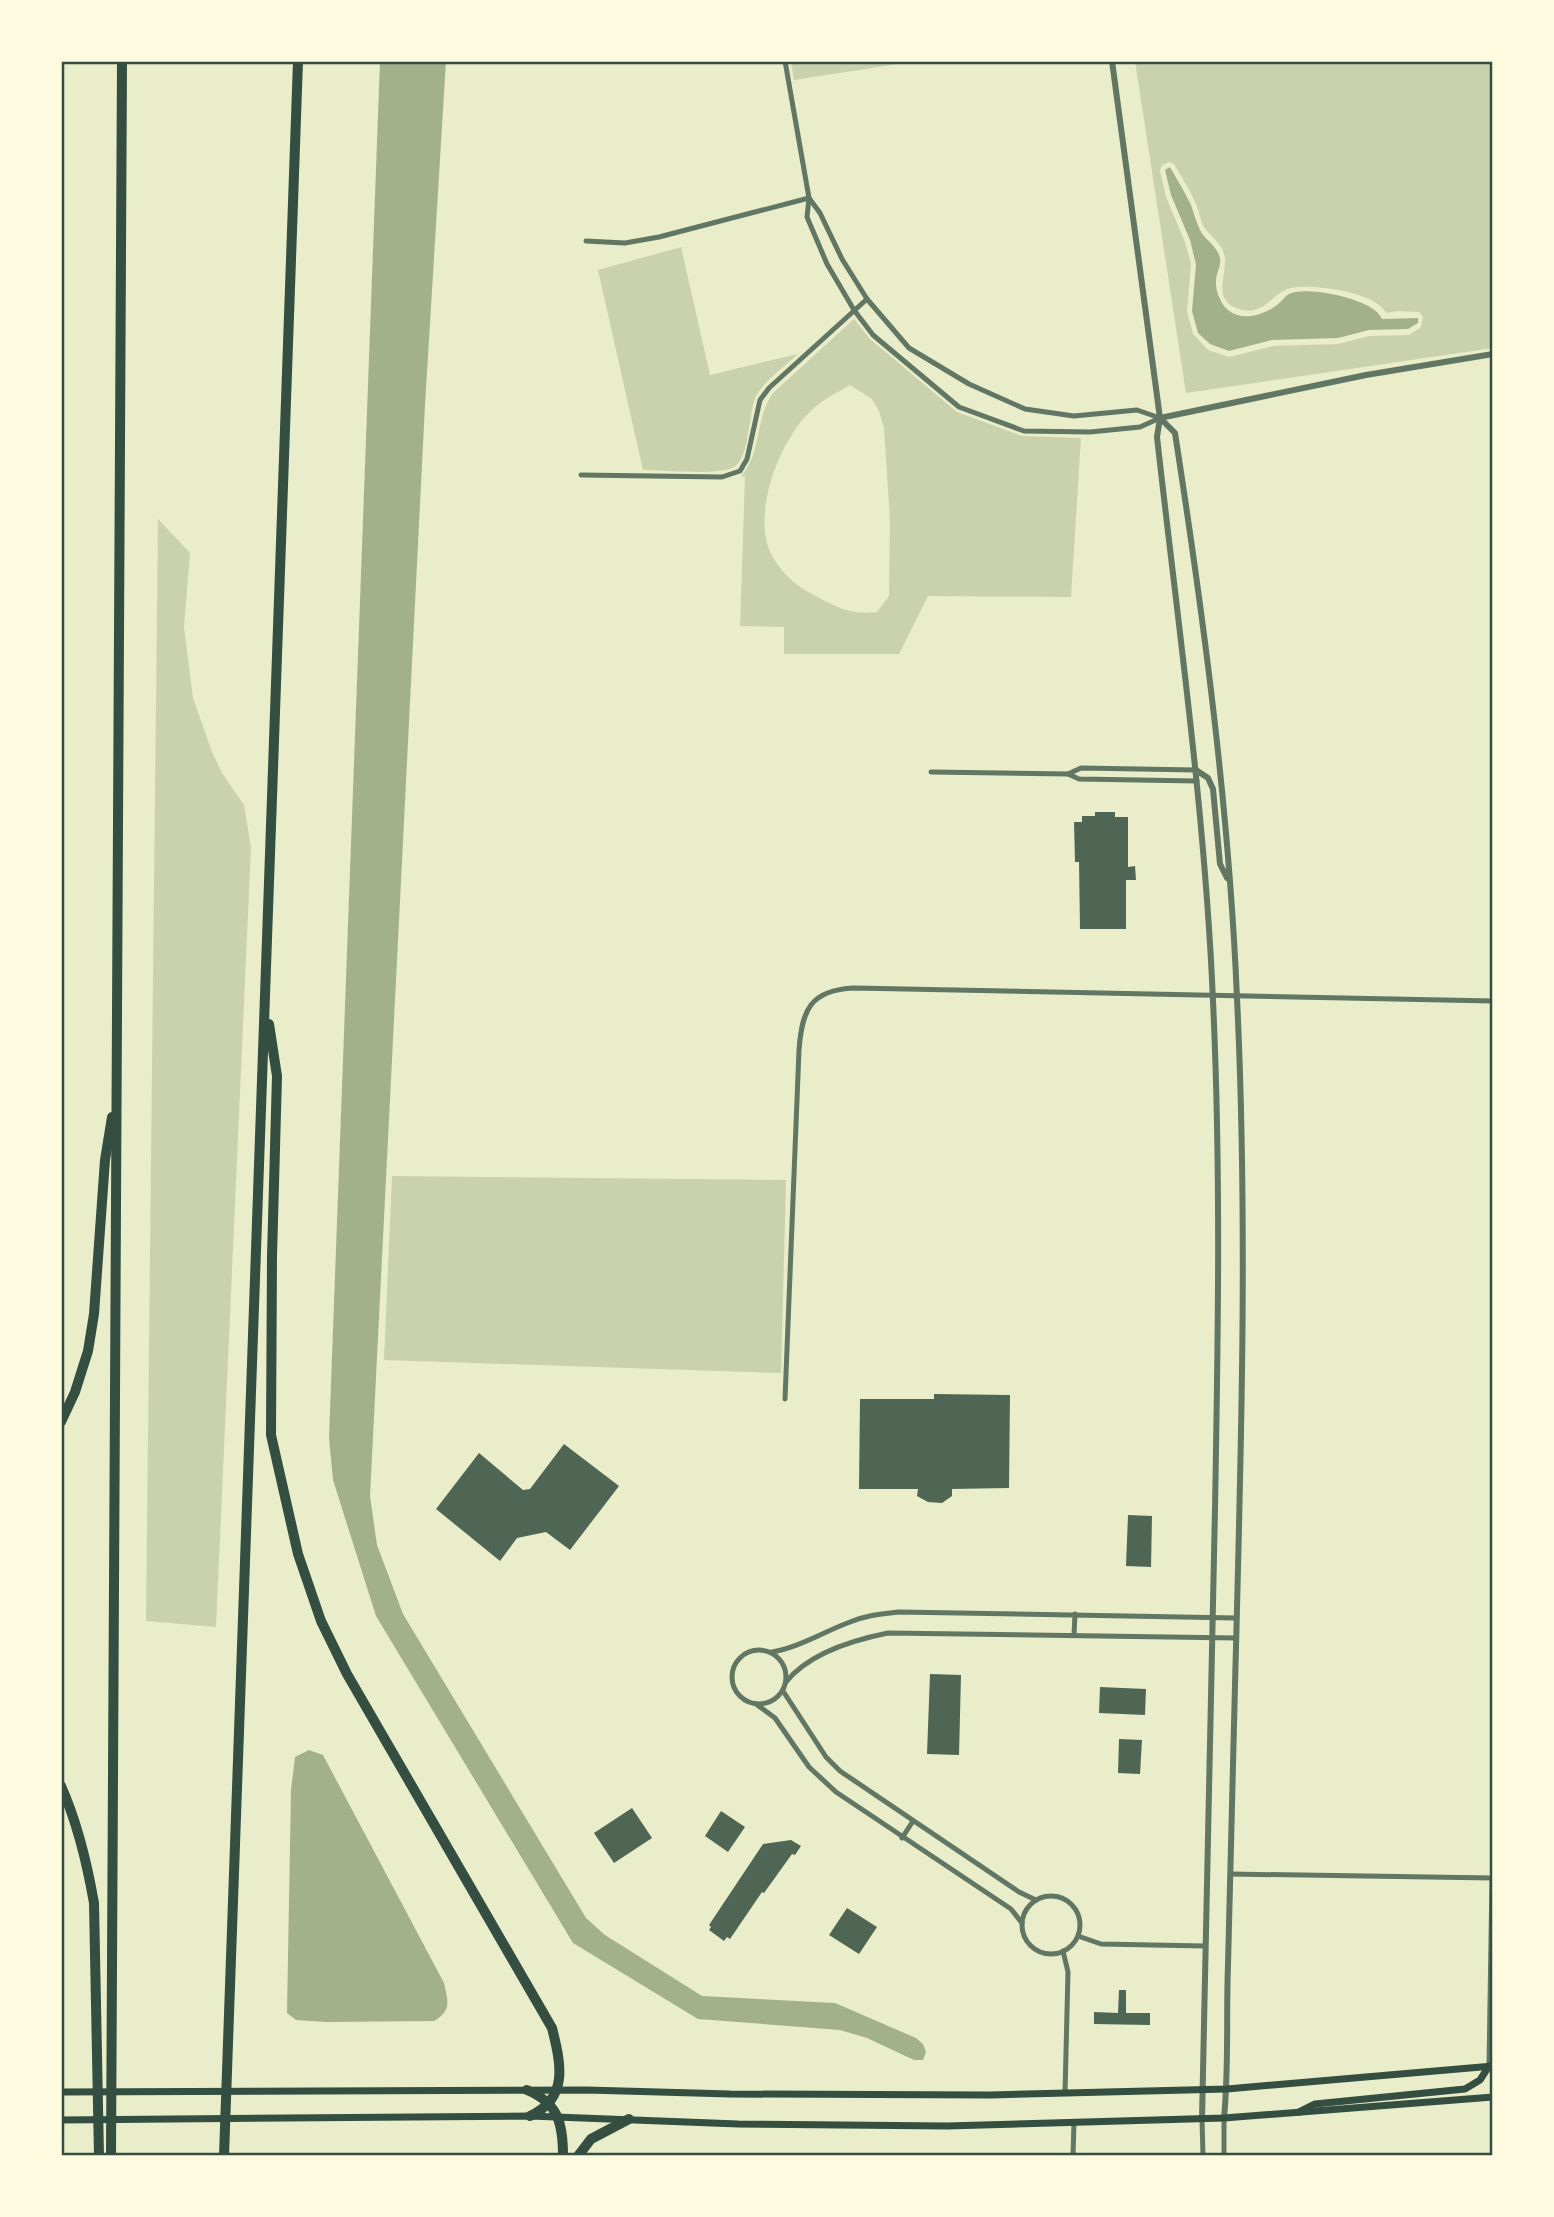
<svg xmlns="http://www.w3.org/2000/svg" width="1554" height="2217" font-family="Barlow,sans-serif">
	<rect width="100%" height="100%" fill="#e9edc9"/>
	<g fill="#cad2ad" fill-rule="evenodd">
		<polygon points="791,61 918,61 794,80"/>
		<path d="M1135,61h358v287l-307,45zM1169,162l5,2c7,13 16,25 21,38 4,8 5,18 9,25 6,9 16,15 20,26 6,18 -15,47 15,56 26,8 33,-17 52,-21 21,-5 86,4 95,25l11,-2 22,1 4,5 -2,10 -12,8 -40,1 -31,8 -65,2 -44,11 -21,-7 -15,-16 -6,-23 4,-47 -6,-22 -19,-45 -6,-26 2,-6z"/>
		<path d="M681,247l29,128 88,-21c-14,13 -33,26 -42,42 -8,17 -6,62 -22,71 -17,9 -70,3 -91,3l-45,-200z"/>
		<path d="M854,319l16,20 87,73 65,24 59,2 -10,159 -143,-1 -29,58h-115v-27l-44,-1 5,-149 -4,-1c21,-22 14,-59 32,-83zM850,385l22,14 7,12 5,17 6,92 -1,76 -12,16c-28,3 -41,-5 -65,-18 -20,-10 -42,-32 -46,-55 -8,-42 17,-104 48,-131 10,-9 24,-16 36,-23z"/>
		<polygon points="158,519 190,553 184,627 193,698 212,752 222,773 244,805 251,847 216,1627 146,1621"/>
		<polygon points="392,1176 786,1180 781,1373 384,1360"/>
	</g>
	<g fill="#a3b18a">
		<polygon points="380,61 446,61 425,405 370,1496 377,1545 403,1614 586,1918 605,1935 702,1996 835,2003 916,2038 923,2044 926,2052 923,2060 914,2060 867,2038 840,2030 698,2019 573,1943 376,1616 333,1480 329,1438"/>
		<path d="M1170,167c7,13 15,25 21,38 3,8 5,17 9,25 4,9 15,14 19,25 4,10 -3,16 -3,26 -1,9 5,24 12,29 15,12 35,5 49,-5 4,-3 8,-9 12,-11 18,-9 86,5 93,25l36,-1v5l-10,6 -39,1 -31,8 -66,2 -43,11 -19,-7 -12,-11 -6,-22 4,-47 -6,-24 -19,-45 -6,-25z"/>
		<path d="M309,1750l14,5 121,228c4,19 8,27 -10,38l-108,1 -30,-2 -9,-7 4,-223 4,-33z"/>
	</g>
	<g fill="#4f6655">
		<polygon points="1095,812 1115,812 1115,817 1128,817 1128,867 1135,866 1136,880 1126,880 1126,929 1080,929 1079,862 1075,862 1074,822 1082,822 1082,816 1095,816"/>
		<polygon points="934,1394 1010,1395 1009,1488 952,1489 952,1496 942,1503 928,1502 917,1496 918,1489 859,1489 860,1399 934,1399"/>
		<polygon points="564,1444 619,1486 570,1550 546,1532 517,1538 500,1561 436,1509 479,1453 523,1490 530,1489"/>
		<polygon points="1128,1515 1152,1516 1151,1567 1126,1566"/>
		<polygon points="930,1674 961,1675 959,1755 927,1754"/>
		<polygon points="1100,1687 1146,1689 1145,1715 1099,1713"/>
		<polygon points="1119,1739 1142,1740 1140,1774 1118,1773"/>
		<polygon points="632,1808 652,1838 614,1863 594,1833"/>
		<polygon points="721,1811 745,1827 728,1852 705,1836"/>
		<polygon points="791,1840 801,1846 795,1855 792,1854 764,1893 762,1892 730,1939 727,1937 724,1941 709,1930 711,1927 709,1925 763,1844"/>
		<polygon points="847,1908 877,1927 859,1954 829,1935"/>
		<polygon points="1119,1990 1126,1990 1126,2013 1150,2013 1150,2025 1094,2024 1094,2012 1118,2013"/>
	</g>
	<g fill="none" stroke-linecap="round" stroke-linejoin="round">
		<g stroke="#617663" stroke-width="5">
			<polyline points="785,61 809,198 807,217 827,264 854,310 873,335 959,407 1024,431 1090,432 1140,427 1160,418"/>
			<polyline points="809,198 820,213 842,259 867,299 909,348 969,384 1025,409 1074,416 1137,410 1160,418"/>
			<polyline points="586,241 625,243 659,237 809,198"/>
			<polyline points="581,475 722,477 740,471 747,459 760,400 769,388 867,299"/>
			<polyline points="931,772 1068,774 1079,779 1197,781"/>
			<polyline points="1068,774 1081,768 1196,770"/>
			<path d="M785,1399l14,-349c3,-40 11,-60 55,-62l639,13"/>
			<polyline points="1074,1635 1075,1614"/>
			<circle cx="759" cy="1677" r="27"/>
			<path d="M772,1652c28,-5 51,-20 78,-30 16,-7 32,-8 49,-10l337,6"/>
			<path d="M786,1682c23,-29 67,-42 102,-49l348,5"/>
			<polyline points="783,1691 826,1757 840,1771 1019,1892 1036,1900"/>
			<polyline points="756,1704 775,1718 809,1767 836,1792 1011,1909 1022,1923"/>
			<polyline points="902,1838 913,1821"/>
			<polyline points="1230,1874 1493,1878"/>
			<circle cx="1051" cy="1925" r="29"/>
			<polyline points="1078,1936 1101,1944 1205,1946"/>
			<polyline points="1063,1951 1068,1972 1065,2093"/>
			<polyline points="1489,2066 1492,1878"/>
			<polyline points="1202,2119 1203,2156"/>
			<polyline points="1073,2156 1074,2122"/>
			<polyline points="1224,2156 1224,2118"/>
		</g>
		<g stroke="#617663" stroke-width="6">
			<path d="M1112,61l48,357 -3,19c21,188 48,375 56,564 8,170 5,339 2,508 -4,203 -9,407 -13,610"/>
			<path d="M1160,418l15,15c29,187 54,376 62,565 11,229 4,458 -2,687 -2,93 -5,187 -7,280 -2,51 1,102 -4,153"/>
			<polyline points="1160,418 1366,375 1493,354"/>
			<polyline points="1196,770 1208,778 1213,789 1220,864 1227,878"/>
		</g>
		<g stroke="#344e41" stroke-width="7">
			<polyline points="61,2092 587,2090 730,2094 990,2095 1227,2089 1493,2066"/>
			<polyline points="1299,2112 1315,2104 1465,2089 1480,2080 1489,2066"/>
			<polyline points="61,2120 530,2116 738,2124 947,2126 1224,2118 1493,2097"/>
		</g>
		<g stroke="#344e41" stroke-width="10">
			<path d="M269,1024l8,52 -5,180 -1,179 27,119 23,67 26,53 205,354c9,36 17,70 -22,88"/>
			<polyline points="61,1422 75,1392 88,1351 94,1314 105,1160 112,1117"/>
			<path d="M61,1786c17,38 26,77 33,117l5,253"/>
			<path d="M527,2090c31,13 36,33 36,66"/>
			<polyline points="111,2156 122,61"/>
			<polyline points="224,2156 298,61"/>
			<polyline points="578,2156 591,2139 629,2119"/>
		</g>
	</g>
	<rect width="1554" height="2217" fill="none" stroke="#fefae0" stroke-width="126"/>
	<rect x="63" y="63" width="1428" height="2091" fill="none" stroke="#344e41" stroke-width="2.5"/>
</svg>
